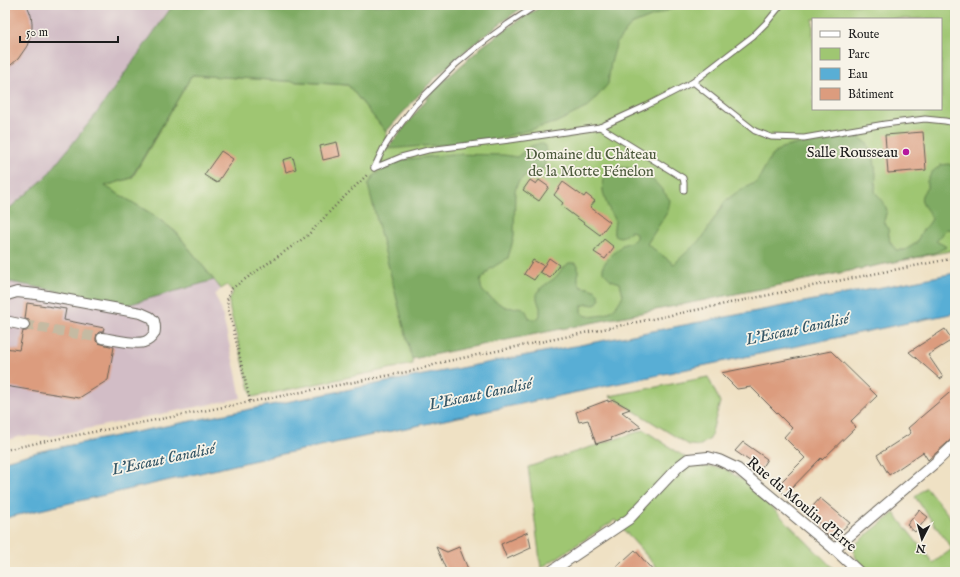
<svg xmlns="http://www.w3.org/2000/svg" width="960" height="577" font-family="'IM FELL English',serif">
	<rect width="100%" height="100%" fill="#f7f3e8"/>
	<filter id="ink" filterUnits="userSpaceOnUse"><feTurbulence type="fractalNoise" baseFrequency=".025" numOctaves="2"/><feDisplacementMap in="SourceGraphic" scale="8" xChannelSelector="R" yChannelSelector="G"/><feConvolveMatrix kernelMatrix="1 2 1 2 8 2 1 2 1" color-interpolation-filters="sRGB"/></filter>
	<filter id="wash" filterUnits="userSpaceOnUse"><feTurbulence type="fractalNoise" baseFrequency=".012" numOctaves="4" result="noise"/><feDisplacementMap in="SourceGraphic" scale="16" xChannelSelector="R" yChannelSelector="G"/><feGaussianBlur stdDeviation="0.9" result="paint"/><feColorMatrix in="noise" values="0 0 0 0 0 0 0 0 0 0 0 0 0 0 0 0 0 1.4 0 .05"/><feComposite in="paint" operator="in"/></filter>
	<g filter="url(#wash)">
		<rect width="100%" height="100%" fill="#efe1c4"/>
		<polygon fill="#d2bdc6" points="5,5 411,5 470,47 432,80 386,132 348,85 152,214 176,232 221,289 215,295 221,309 236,373 241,398 51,436 21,436 5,441"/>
		<g fill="#9fc672" stroke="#5e7147" fill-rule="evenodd">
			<path d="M545,5h410v245l-505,100 -38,9 1,5 -161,33 -22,-87 -1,-9 4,-9 -6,-7 -6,4 -45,-57 -24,-18 -48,-28 28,-8 60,-103 156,10 38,47 1,17 47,-59 50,-45 41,-29zM813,19h128v90h-128z"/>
			<polygon points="708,377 720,402 710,439 699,446 689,445 610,396"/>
			<polygon points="644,430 697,465 723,468 746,482 837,572 661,572 615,520 541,568 528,467"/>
			<path d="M926,487l29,36v49h-86c-9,-9 -16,-12 -15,-27l40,-32 39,50 19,-14 -37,-52z"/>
		</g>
		<g fill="#7fab64" stroke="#4e6440">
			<path d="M173,5h353c-33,23 -64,47 -93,75 -16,16 -31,34 -47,52l-38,-47 -156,-10 -61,103 -26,8 47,28 24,18 38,48 -87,25 -122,-24v-69l40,-34 51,-64z"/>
			<polygon points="545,5 684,5 666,11 631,25 617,42 611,62 608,84 588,107 555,123 500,138 449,144 387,149 434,90 484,45 525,16"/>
			<path d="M847,137h12l8,6 7,16 2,15 -1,18 8,9 4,9 -3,11 4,8 2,13 6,8h9l11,-7 6,-12 6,-6 4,-6c-5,-13 -18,-17 -5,-31v-7l5,-9 9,-7 8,-1 6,4v62l-9,-1 -10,12 11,6 -13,6 -20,5 -502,101 -44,-174 6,-10 28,-15 49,-6 53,1 13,2 14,-11 10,-3 5,3c-1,10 1,13 -3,23l-16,5 -9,8 -3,9 -1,46 -6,21 -18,11 -10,12c1,3 1,7 2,9 3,5 19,15 24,17 12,3 17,-6 23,11l6,2 5,-4v-8l-3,-9v-6l5,-6 13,-9 7,-9 7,-6h5l4,2v16l3,6c9,1 17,1 19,12l-5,6 -8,-1 -5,2 -1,6c7,9 29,3 35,-6 3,-3 5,-7 7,-11l-3,-12 -9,-3 -8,-8v-6l4,-6 15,-15 11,-4 3,-3v-4l-2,-2 -3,-1c-7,5 -9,8 -17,4 -1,-6 1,-11 1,-15 -1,-4 -5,-8 -6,-11 -4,-8 -8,-21 -6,-30 5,-19 33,-11 44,-3 10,6 17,16 23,24l-2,11 -21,33 27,20 29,-27 22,-36 15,-11 17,-8 13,-24 11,-10 30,-7z"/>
		</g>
		<polygon fill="#59aed5" stroke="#3a6578" points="955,273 955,313 821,341 287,453 5,518 5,461 41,451 361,387"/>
		<g id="blocks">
			<g fill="#dc9c7e">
				<polygon points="5,5 27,5 31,15 32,23 32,31 27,46 18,59 5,70"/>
				<polygon points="923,132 926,170 888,173 885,135"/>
				<polygon points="337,142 340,156 323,160 320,146"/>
				<polygon points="221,151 233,159 217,183 204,175"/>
				<polygon points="293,157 296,169 286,172 283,160"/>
				<polygon points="530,180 536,184 539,180 549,187 539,201 523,190"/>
				<polygon points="563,182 584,197 586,194 595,201 590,207 610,222 600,235 561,206 563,203 554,195"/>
				<polygon points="604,239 614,247 605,259 594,252"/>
				<polygon points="549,258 559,265 550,278 540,272"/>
				<polygon points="533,260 544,266 534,280 524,274"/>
				<polygon points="27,303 66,309 64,320 104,328 103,332 99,332 97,334 96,338 96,341 98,343 114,347 108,380 79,398 5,386 5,348 19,350 23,331 26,331 29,330 30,326 29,320 25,319"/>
				<polygon points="945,329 952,340 928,355 943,377 940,379 909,352"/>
				<polygon points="831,351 877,396 851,421 856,427 822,460 821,458 785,495 777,486 805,458 784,437 792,428 751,387 737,389 721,373"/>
				<polygon points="955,388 955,436 928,460 923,452 889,475 877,455 911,433 908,428"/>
				<polygon points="608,400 608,402 614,400 630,409 622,412 641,427 611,438 612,439 596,444 588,420 579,422 576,412"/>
				<polygon points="743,442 767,459 760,470 754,464 735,451"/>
				<polygon points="820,498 850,523 832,539 821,530 824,527 807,513"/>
				<polygon points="919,510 928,517 915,532 907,525"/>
				<polygon points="528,532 531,548 507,559 501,544"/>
				<polygon points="436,547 447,552 459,547 468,569 462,572 447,572"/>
				<polygon points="635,550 654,572 611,572"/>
			</g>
		</g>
	</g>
	<g filter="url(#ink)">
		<use href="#blocks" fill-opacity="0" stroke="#666157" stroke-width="1"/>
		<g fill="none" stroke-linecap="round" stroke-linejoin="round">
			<polyline stroke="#c5baa2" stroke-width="10" stroke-dasharray="10 5" stroke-linecap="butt" points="24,325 102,338"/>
			<g stroke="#666157" stroke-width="7">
				<g id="service">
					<polyline points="781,5 768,21 753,36 693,82 755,131 771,137 804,138 885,124 925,119 945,121 955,123"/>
					<polyline points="600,127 683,178 684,183 684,190"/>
					<polyline points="374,168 401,157 428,150 510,140 600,127 646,106 693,82"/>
					<polyline points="374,168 383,149 390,138 415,105 456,64 474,49 508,24 537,5"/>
				</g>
			</g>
			<g stroke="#666157" stroke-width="12">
				<g id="minor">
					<path d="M5,297l2,-2 10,-3 19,2 105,19 9,4 4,4c1,4 2,9 0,13 -2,3 -6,7 -10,8 -9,3 -32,-3 -42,-4"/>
					<polyline points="5,321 24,325"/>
					<polyline points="834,549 936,462 955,444"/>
					<polyline points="550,572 629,519 679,466 688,459 708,457 719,460 738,469 834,549 859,572"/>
				</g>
			</g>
			<g stroke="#666157" stroke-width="2.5" stroke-dasharray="1 3" stroke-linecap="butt">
				<polyline points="250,401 228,306 227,300 231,289 307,236 337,204 368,174"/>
				<polyline points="5,450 46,441 417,370 443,362 832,282 955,258"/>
			</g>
			<use href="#service" stroke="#fff" stroke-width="5"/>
			<use href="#minor" stroke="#fff" stroke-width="10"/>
		</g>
	</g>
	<circle fill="#b5179e" stroke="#f7f3e8" stroke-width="1.5" cx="906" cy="152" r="4"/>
	<g text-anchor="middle" stroke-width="3.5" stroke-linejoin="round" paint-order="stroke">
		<g font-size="15" fill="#1c1c1c" stroke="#f7f3e8" text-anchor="end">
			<text x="898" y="157">Salle Rousseau</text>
		</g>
		<g font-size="15" fill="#4a583a" stroke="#f7f3e8">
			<text x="591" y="159">Domaine du Château<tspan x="591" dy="17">de la Motte Fénelon</tspan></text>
		</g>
		<g font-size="15" fill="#1c1c1c" stroke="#f7f3e8">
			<text transform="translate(802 504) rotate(40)" y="5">Rue du Moulin d'Erre</text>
		</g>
		<g font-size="16" font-style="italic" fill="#345666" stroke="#f7f3e8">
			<text transform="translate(797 328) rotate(-12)" y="6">L'Escaut Canalisé</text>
			<text transform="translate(480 393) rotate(-12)" y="6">L'Escaut Canalisé</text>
			<text transform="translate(163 458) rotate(-12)" y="6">L'Escaut Canalisé</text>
		</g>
	</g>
	<rect width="960" height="577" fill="none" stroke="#f7f3e8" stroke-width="20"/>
	<rect x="812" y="18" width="130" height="92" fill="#f7f3e8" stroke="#9f9d96"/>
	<rect x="820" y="31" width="20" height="6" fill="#ffffff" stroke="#9f9d96"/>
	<text x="848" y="38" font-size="12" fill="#1c1c1c">Route</text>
	<rect x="820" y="48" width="20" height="12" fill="#9fc672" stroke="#9f9d96"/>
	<text x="848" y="58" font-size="12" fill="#1c1c1c">Parc</text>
	<rect x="820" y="68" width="20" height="12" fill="#59aed5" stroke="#9f9d96"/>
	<text x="848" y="78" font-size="12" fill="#1c1c1c">Eau</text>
	<rect x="820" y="88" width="20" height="12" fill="#dc9c7e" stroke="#9f9d96"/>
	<text x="848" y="98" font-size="12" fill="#1c1c1c">Bâtiment</text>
	<g transform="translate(922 539) rotate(186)" stroke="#f7f3e8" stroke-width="3" paint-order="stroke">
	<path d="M0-3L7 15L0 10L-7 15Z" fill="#1c1c1c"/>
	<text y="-6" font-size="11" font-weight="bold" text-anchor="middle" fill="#1c1c1c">N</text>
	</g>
	<path d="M20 36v6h98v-6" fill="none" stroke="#1c1c1c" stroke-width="2"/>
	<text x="26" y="36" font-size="12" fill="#1c1c1c" stroke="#f7f3e8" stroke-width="3" paint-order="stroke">50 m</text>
</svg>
